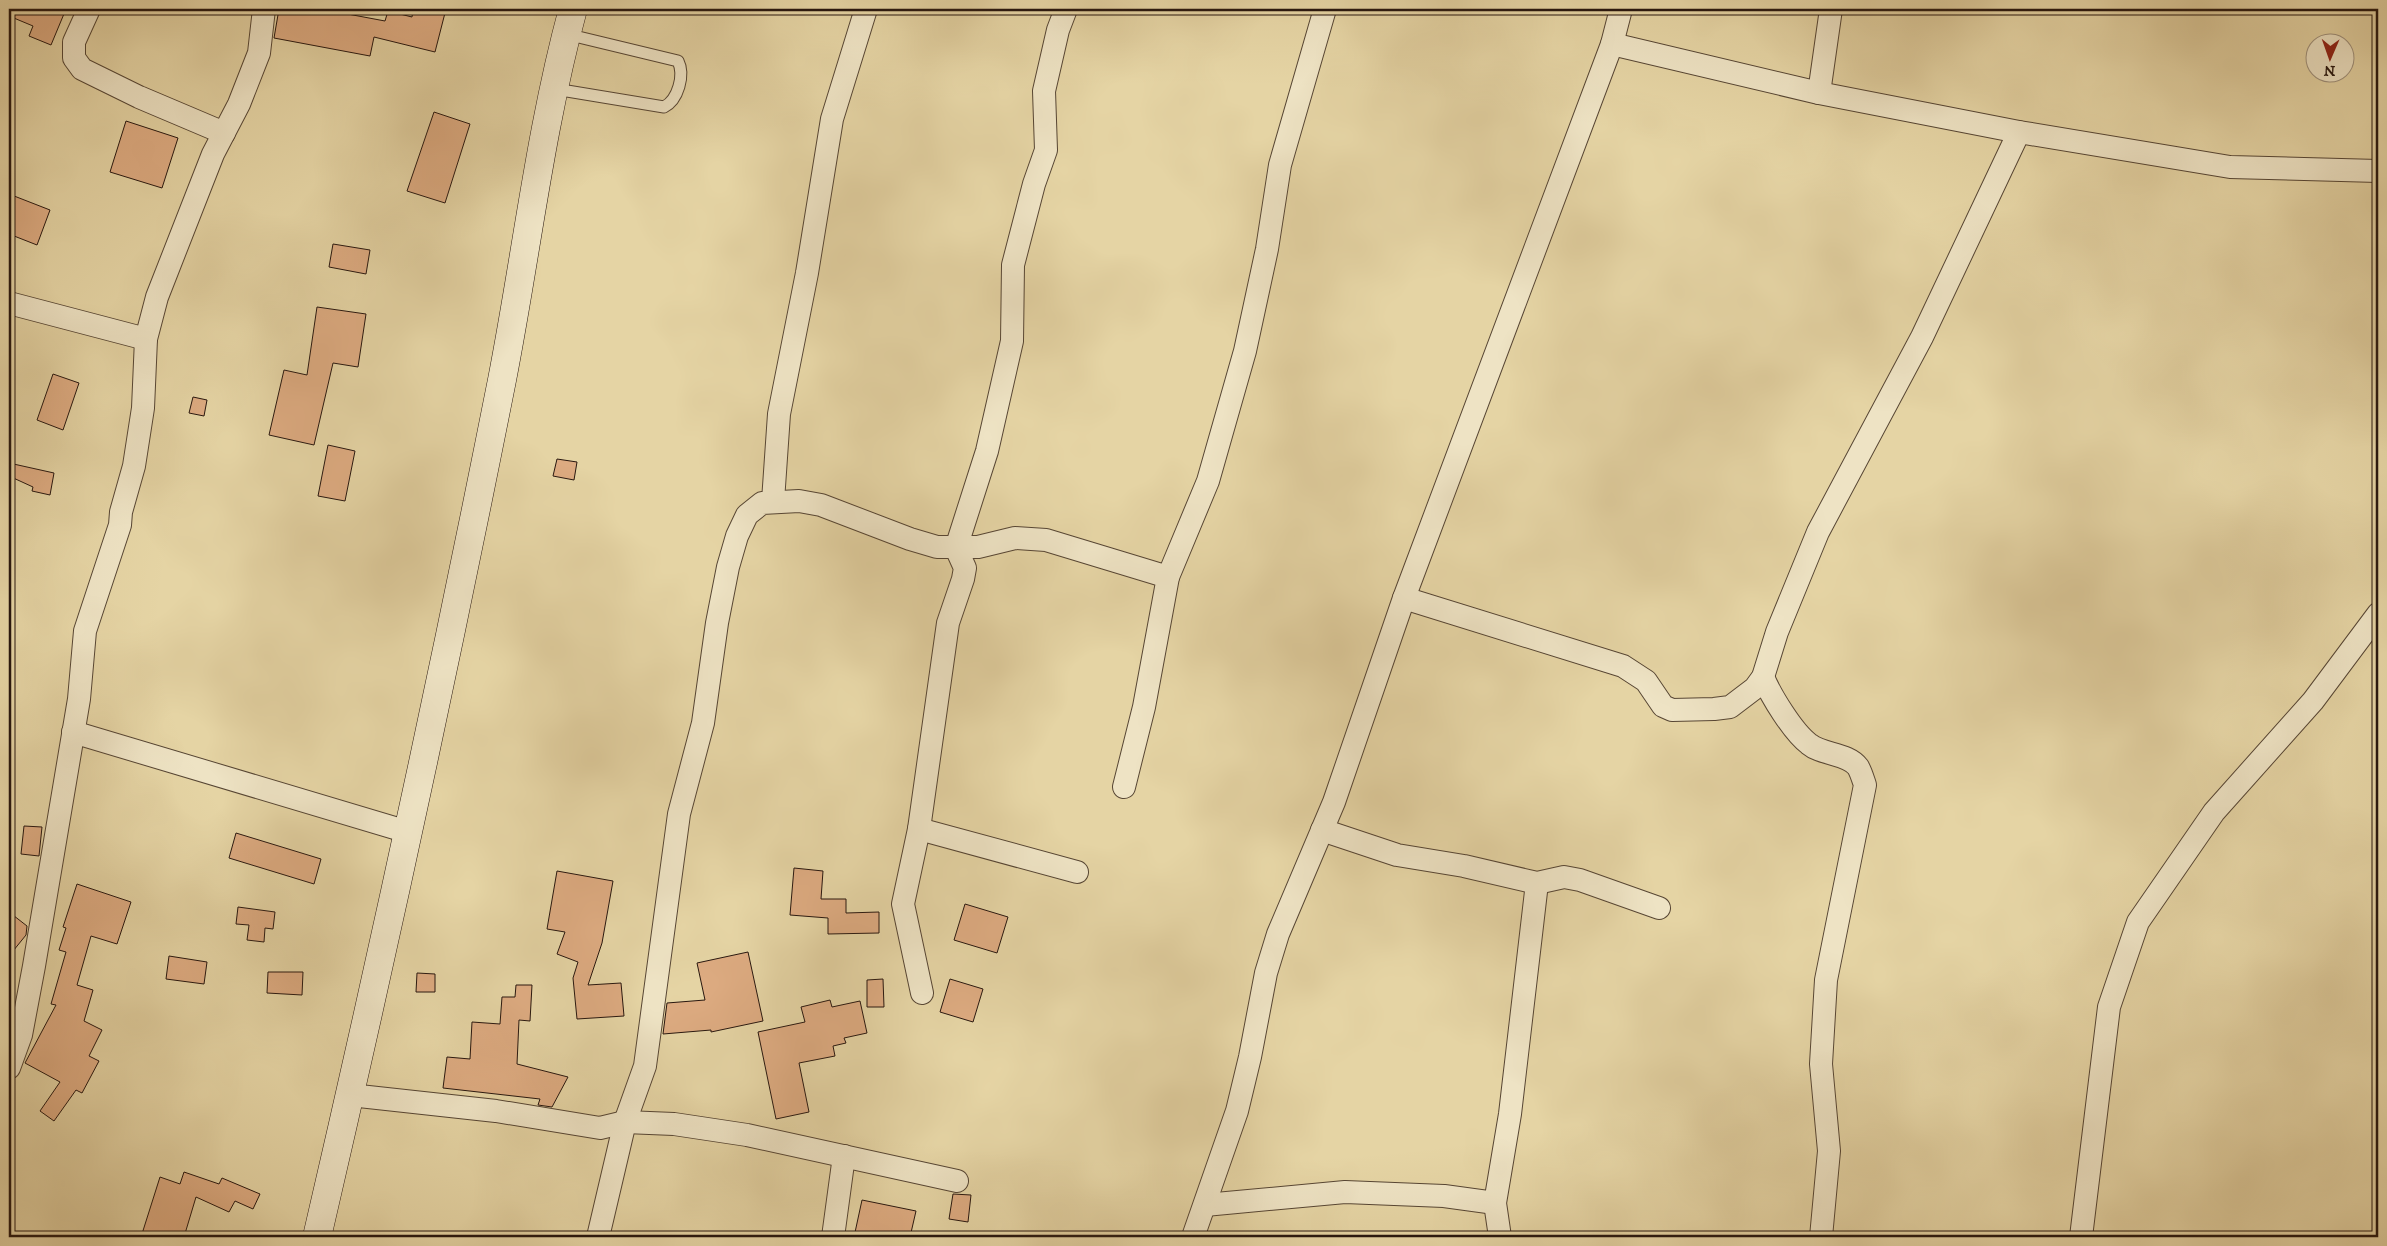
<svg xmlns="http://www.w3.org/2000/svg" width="2387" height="1246" font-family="'IM FELL DW Pica',serif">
	<rect width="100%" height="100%" fill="#e5d4a4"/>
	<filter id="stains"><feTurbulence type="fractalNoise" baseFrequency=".004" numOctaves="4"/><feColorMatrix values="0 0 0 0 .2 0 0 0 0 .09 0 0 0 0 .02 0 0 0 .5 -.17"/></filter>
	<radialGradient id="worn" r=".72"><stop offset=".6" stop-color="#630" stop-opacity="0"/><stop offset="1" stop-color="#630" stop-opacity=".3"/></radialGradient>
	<g fill="#ddab81" stroke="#28170f">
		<polygon points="9,9 66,9 51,45 29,36 33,26 9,16"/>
		<polygon points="279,9 321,9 385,21 388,11 412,17 413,9 446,9 435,52 374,37 370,56 274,38"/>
		<polygon points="434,112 470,124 445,203 407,191"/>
		<polygon points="126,121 178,138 162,188 110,172"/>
		<polygon points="9,194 50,210 37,245 9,234"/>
		<polygon points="333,244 370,250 366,274 329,267"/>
		<polygon points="317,307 366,314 358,367 333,363 314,445 269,435 284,370 307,375"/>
		<polygon points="53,374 79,383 63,430 37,420"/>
		<polygon points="193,397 207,400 204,416 189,413"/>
		<polygon points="328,445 355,451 345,501 318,496"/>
		<polygon points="557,459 577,462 574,480 553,476"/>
		<polygon points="9,463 54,473 50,495 32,491 33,487 9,476"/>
		<polygon points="24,826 42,827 39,856 21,854"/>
		<polygon points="236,833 321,859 314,884 229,858"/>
		<polygon points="794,868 823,871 821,899 846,899 846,913 879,912 879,933 828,934 828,918 790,915"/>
		<polygon points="557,871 613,881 602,943 588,985 621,983 624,1016 577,1019 573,978 578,962 557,954 565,932 547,929"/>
		<polygon points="77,884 131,902 117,944 91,936 77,985 93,990 84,1021 102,1030 89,1056 99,1061 82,1093 76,1090 54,1121 40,1111 60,1082 25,1063 56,1005 51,1004 66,952 59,950 66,928 63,927"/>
		<polygon points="965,904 1008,917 997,953 954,940"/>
		<polygon points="238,907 275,912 273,929 265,928 264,942 247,940 249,925 236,924"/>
		<polygon points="9,912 27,926 26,935 9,956"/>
		<polygon points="748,952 763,1021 711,1032 711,1030 663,1034 667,1003 705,1000 697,963"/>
		<polygon points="169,956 207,962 204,984 166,979"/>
		<polygon points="268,972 303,972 302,995 267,993"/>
		<polygon points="417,973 435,974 435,992 416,992"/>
		<polygon points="883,979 884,1007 867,1007 867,980"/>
		<polygon points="950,979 983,989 973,1022 940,1012"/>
		<polygon points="516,985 532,985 530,1021 519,1020 517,1064 568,1077 552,1107 538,1105 540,1099 443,1088 447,1057 470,1059 472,1022 500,1024 502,997 515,997"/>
		<polygon points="830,1000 832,1007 860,1001 867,1033 844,1038 846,1043 833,1046 835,1056 799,1063 809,1112 776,1119 758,1032 805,1022 801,1007"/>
		<polygon points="184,1172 219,1184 222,1178 260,1194 253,1209 235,1201 229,1212 196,1197 184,1237 141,1237 160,1177 180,1184"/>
		<polygon points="953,1194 971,1195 968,1222 949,1219"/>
		<polygon points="862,1200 916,1211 910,1237 854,1237"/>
	</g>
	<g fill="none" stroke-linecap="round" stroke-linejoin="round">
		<g stroke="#574634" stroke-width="13">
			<path id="lane" d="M555,89l109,18c14,-7 21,-32 14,-46l-112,-27"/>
		</g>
		<g stroke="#574634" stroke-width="24">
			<g id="street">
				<polyline points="89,9 74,42 74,58 82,69 139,97 224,133"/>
				<polyline points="1612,44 1819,93 2019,132 2230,167 2378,171"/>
				<polyline points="1819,93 1831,9"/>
				<polyline points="9,303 146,339"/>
				<polyline points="773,501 779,414 807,273 832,119 866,9"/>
				<polyline points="1404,598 1623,666 1646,681 1663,706 1672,710 1714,709 1730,707 1755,688 1763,677 1777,632 1818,532 1922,337 2019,132"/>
				<path d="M1763,677c8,19 30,55 46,67 13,11 39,9 49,23 3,5 5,12 7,18l-39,195 -5,84 8,87 -8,86"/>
				<polyline points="73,732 408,832"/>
				<polyline points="1124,787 1144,707 1168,577 1208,481 1245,351 1267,249 1280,165 1325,9"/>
				<polyline points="919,829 1077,872"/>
				<polyline points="1322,830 1397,855 1464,866 1537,883 1564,877 1580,880 1659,908"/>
				<polyline points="922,993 903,904 919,829 948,623 963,579 965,568 956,548 987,451 1012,341 1013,265 1034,184 1046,150 1044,91 1058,30 1066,9"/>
				<polyline points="9,1068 21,1035 34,966 79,699 85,631 120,525 121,512 134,466 143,408 146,339 157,297 213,154 239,104 259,53 264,9"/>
				<polyline points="350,1095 496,1111 600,1128 625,1122 674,1124 747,1135 957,1181"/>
				<polyline points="1205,1205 1345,1192 1444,1196 1495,1203"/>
				<polyline points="598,1237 625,1122 645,1066 679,814 703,723 717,623 728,567 737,536 747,515 762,503 799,501 821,505 910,539 937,547 978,547 1015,538 1046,540 1168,577"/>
				<polyline points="833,1237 844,1156"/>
				<polyline points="1193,1237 1237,1111 1250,1057 1266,973 1278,934 1334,802 1404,598 1612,44 1621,9"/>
				<polyline points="1500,1237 1495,1203 1510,1114 1537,883"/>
				<polyline points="2081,1237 2109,1007 2138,922 2214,812 2313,701 2378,614"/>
			</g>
		</g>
		<g stroke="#28170f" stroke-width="29">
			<path id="secondary" d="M317,1237c66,-284 128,-570 185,-857 24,-123 38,-250 71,-371"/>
		</g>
		<use href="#lane" stroke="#eee3c4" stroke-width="11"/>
		<use href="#street" stroke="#eee3c4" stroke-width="22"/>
		<use href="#secondary" stroke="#eee3c4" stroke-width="28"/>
	</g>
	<rect width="2387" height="1246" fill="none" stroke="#e5d4a4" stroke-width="30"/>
	<rect x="10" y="10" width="2367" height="1226" fill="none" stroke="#28170f" stroke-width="2.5"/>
	<rect x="15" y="15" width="2357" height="1216" fill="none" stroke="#28170f"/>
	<g transform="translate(2330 58) rotate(182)"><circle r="24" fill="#eee3c4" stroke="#9f917c"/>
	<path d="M0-4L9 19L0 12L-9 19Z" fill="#8f2418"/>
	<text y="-8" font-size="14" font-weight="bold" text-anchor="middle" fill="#28170f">N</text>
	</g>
	<rect width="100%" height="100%" filter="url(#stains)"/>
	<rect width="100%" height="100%" fill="url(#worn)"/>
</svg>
